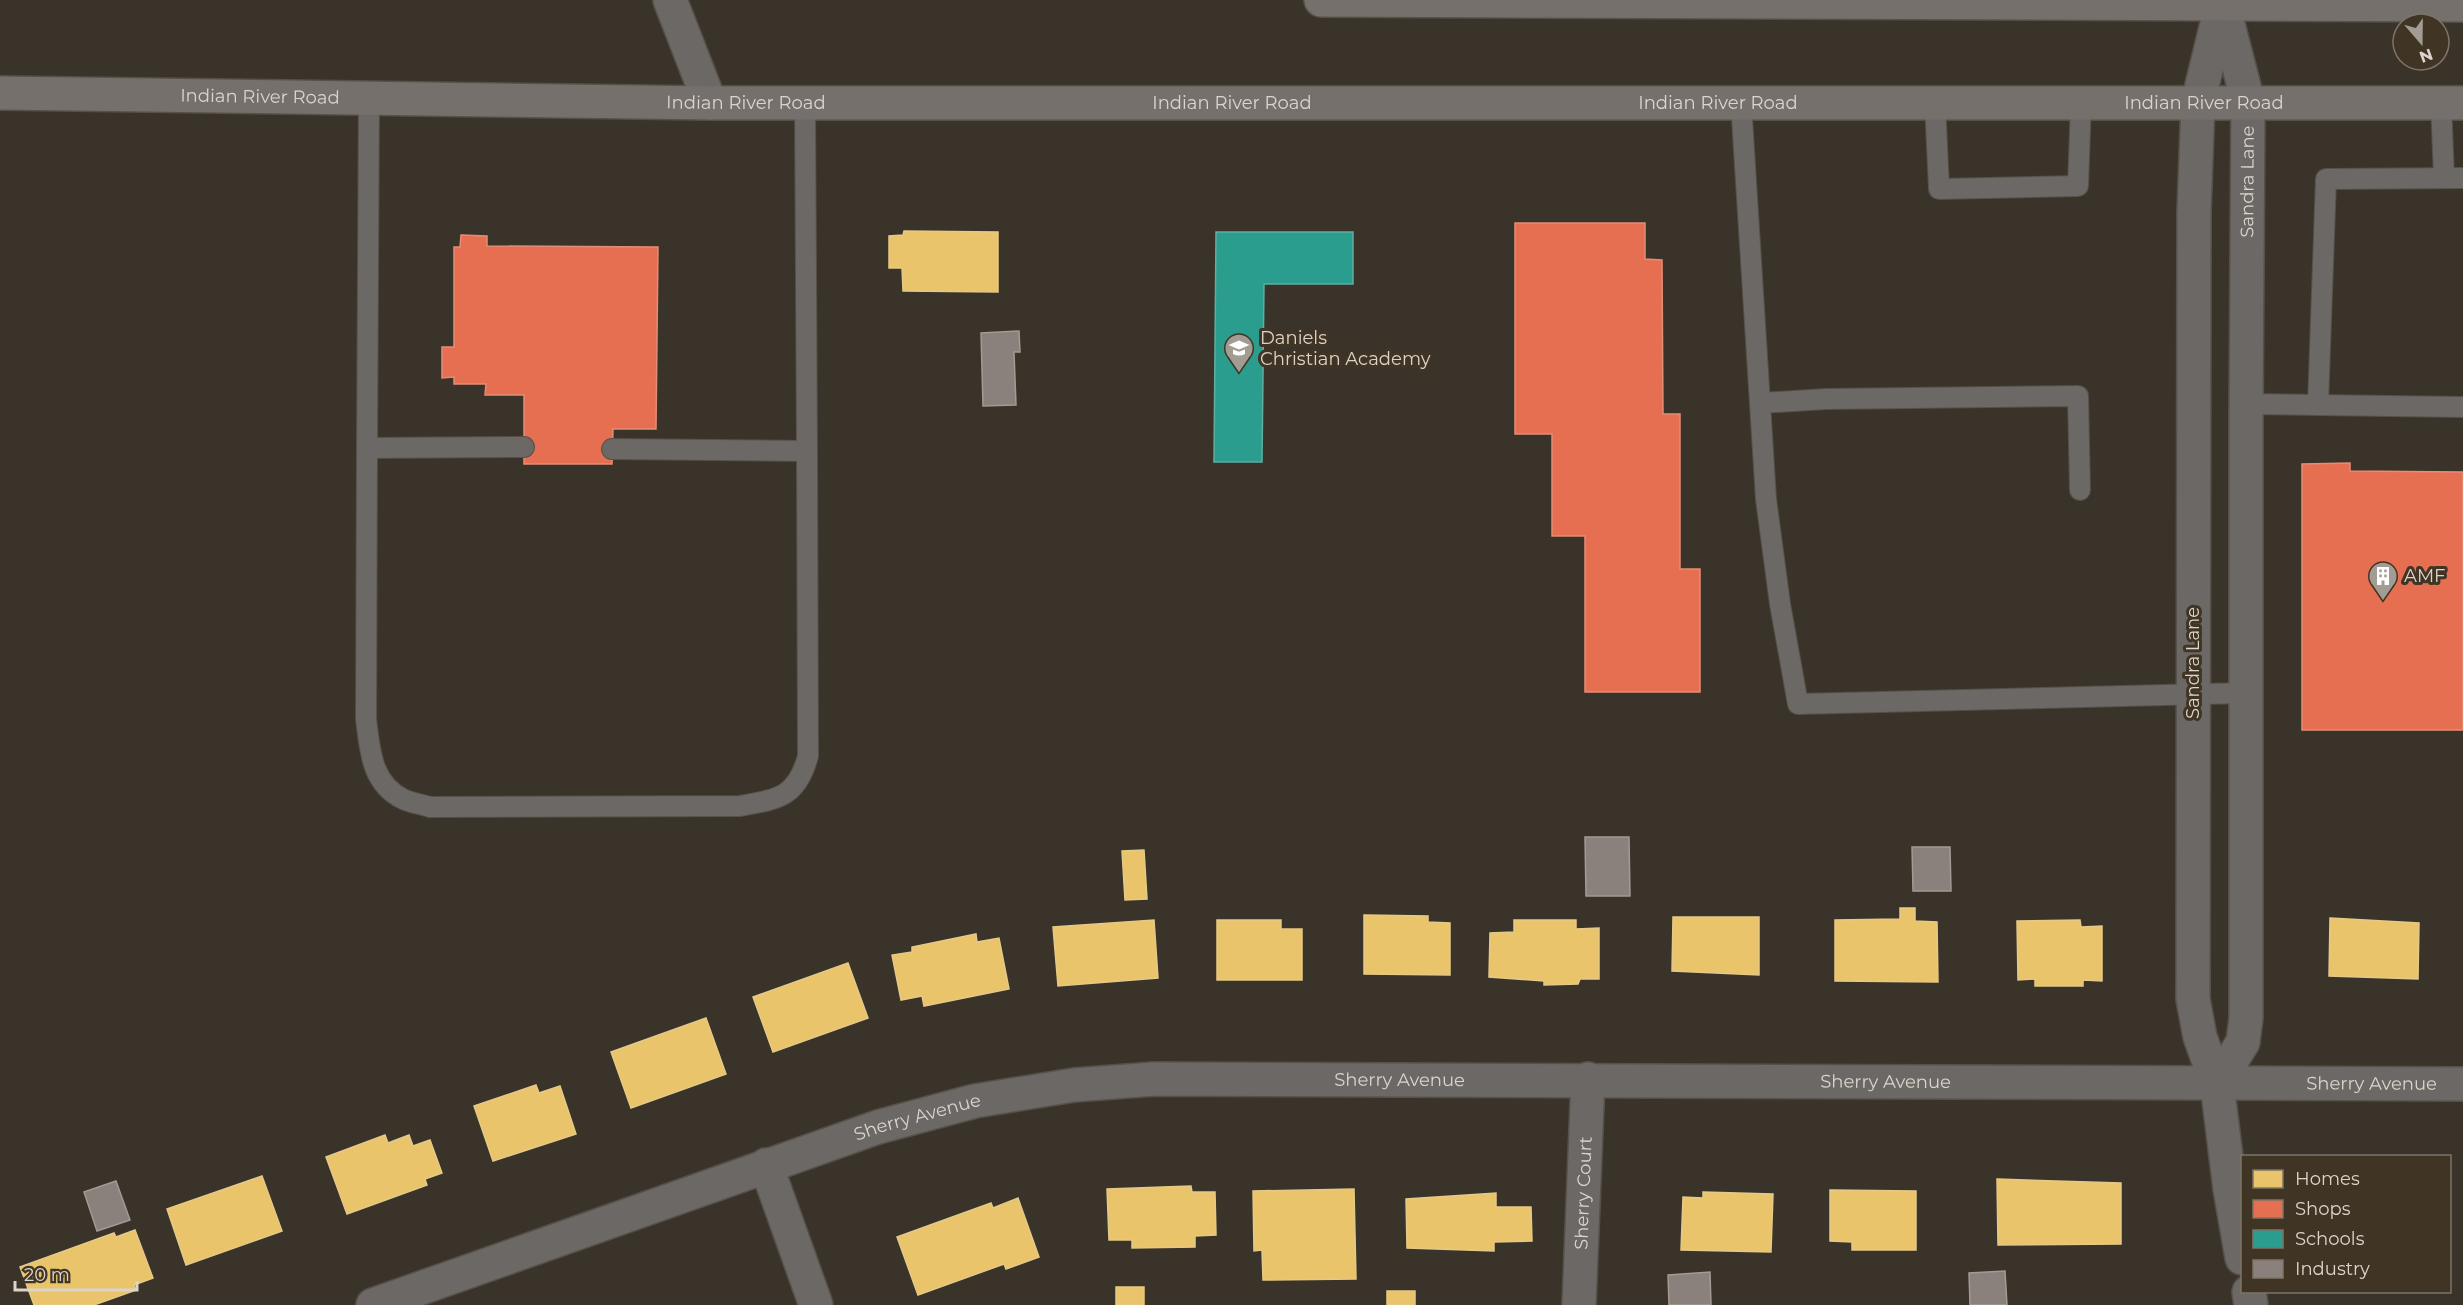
<svg xmlns="http://www.w3.org/2000/svg" width="2463" height="1305" font-family="Montserrat,sans-serif">
	<rect width="100%" height="100%" fill="#3a332a"/>
	<g fill="#e9c46a" stroke="#e5c987" stroke-width="1.5">
		<polygon points="904,231 998,232 998,292 903,291 902,268 889,268 889,236 903,235"/>
		<polygon points="1144,850 1147,899 1125,900 1122,851"/>
		<polygon points="1900,908 1915,908 1915,921 1937,922 1938,982 1835,981 1835,920 1900,919"/>
		<polygon points="1364,915 1428,916 1428,922 1450,923 1450,975 1364,974"/>
		<polygon points="1673,917 1759,917 1759,975 1672,971"/>
		<polygon points="2330,918 2419,923 2418,979 2329,976"/>
		<polygon points="1154,920 1158,978 1058,986 1053,927"/>
		<polygon points="1217,920 1281,920 1281,929 1302,929 1302,980 1217,980"/>
		<polygon points="1514,920 1576,920 1576,929 1599,928 1599,979 1580,979 1578,984 1544,985 1544,981 1489,977 1490,933 1514,932"/>
		<polygon points="2080,920 2081,927 2102,926 2102,981 2083,980 2083,986 2035,986 2035,979 2018,980 2017,921"/>
		<polygon points="976,934 977,942 999,938 1009,989 924,1006 922,996 901,1000 892,955 912,952 912,947"/>
		<polygon points="848,963 868,1018 773,1052 753,997"/>
		<polygon points="706,1018 726,1074 631,1108 611,1052"/>
		<polygon points="536,1085 539,1093 560,1086 576,1134 493,1161 474,1106"/>
		<polygon points="385,1135 388,1143 409,1135 413,1146 430,1140 442,1173 425,1179 427,1185 347,1214 326,1157"/>
		<polygon points="262,1176 282,1231 186,1265 167,1209"/>
		<polygon points="1997,1179 2121,1183 2121,1244 1998,1245"/>
		<polygon points="1191,1186 1192,1192 1215,1192 1216,1235 1195,1236 1195,1247 1132,1248 1132,1240 1109,1240 1107,1189"/>
		<polygon points="1354,1189 1356,1279 1263,1280 1262,1250 1254,1251 1253,1191"/>
		<polygon points="1830,1190 1916,1191 1916,1250 1852,1250 1852,1242 1830,1241"/>
		<polygon points="1703,1192 1773,1194 1771,1252 1681,1250 1683,1197 1703,1198"/>
		<polygon points="1496,1193 1496,1207 1531,1207 1532,1241 1494,1242 1494,1251 1407,1248 1406,1199"/>
		<polygon points="1018,1198 1039,1257 1006,1269 1004,1264 918,1295 897,1237 991,1203 993,1208"/>
		<polygon points="135,1230 153,1278 134,1285 136,1290 94,1305 34,1305 20,1267 114,1233 116,1237"/>
		<rect x="1116" y="1287" width="28" height="18"/>
		<rect x="1387" y="1291" width="28" height="14"/>
	</g>
	<g fill="#e76f51" stroke="#e48d76" stroke-width="1.5">
		<polygon points="1515,223 1645,223 1645,259 1662,260 1663,414 1680,414 1680,569 1700,569 1700,692 1585,692 1585,536 1552,536 1552,434 1515,434"/>
		<polygon points="461,235 487,236 487,246 658,247 656,429 613,429 612,464 524,464 524,395 485,395 486,384 454,384 454,377 442,378 442,347 454,347 454,247 460,247"/>
		<polygon points="2350,463 2350,471 2463,472 2463,730 2302,730 2302,464"/>
	</g>
	<polygon fill="#2a9d8f" stroke="#5faea1" stroke-width="1.5" points="1216,232 1353,232 1353,284 1264,284 1262,462 1214,462"/>
	<g fill="#8a817c" stroke="#a39a94" stroke-width="1.5">
		<polygon points="1019,331 1020,352 1014,352 1016,405 983,406 981,333"/>
		<polygon points="1585,837 1629,837 1630,896 1586,896"/>
		<polygon points="1912,847 1950,847 1951,891 1913,891"/>
		<polygon points="116,1181 130,1220 97,1231 84,1192"/>
		<polygon points="2005,1271 2007,1305 1970,1305 1969,1273"/>
		<polygon points="1710,1272 1711,1305 1669,1305 1668,1275"/>
	</g>
	<g fill="none" stroke-linecap="round" stroke-linejoin="round">
		<g stroke="#565049" stroke-width="22">
			<g id="service">
				<polyline points="369,98 367,448 524,447"/>
				<polyline points="1741,102 1766,499 1780,604 1798,704 2246,693"/>
				<polyline points="1935,102 1939,189 2078,186 2081,103"/>
				<polyline points="2441,102 2444,178"/>
				<polyline points="1760,403 1826,399 2078,396 2080,490"/>
				<polyline points="2246,404 2318,405 2326,179 2463,178"/>
				<polyline points="2318,405 2463,407"/>
				<path d="M367,448l-1,271c4,31 5,64 37,80 8,4 18,5 27,8l310,-1c39,-7 57,-9 68,-50l-1,-305"/>
				<polyline points="612,449 807,451 805,103"/>
			</g>
		</g>
		<g stroke="#565049" stroke-width="36">
			<g id="minor">
				<polyline points="670,0 710,103"/>
				<polyline points="2222,3 2198,102 2194,212 2193,999 2200,1037 2217,1084 2230,1189 2242,1258"/>
				<path id="s1" d="M2217,1084l26,-42 3,-24v-601l2,-315 -25,-97"/>
				<polyline points="766,1165 816,1305"/>
				<polyline points="2249,1292 2251,1305"/>
				<path id="s2" d="M373,1305l505,-178 97,-26 99,-16 80,-6 1309,5"/>
				<path id="s3" d="M1579,1305l9,-226"/>
			</g>
		</g>
		<g stroke="#565049" stroke-width="36">
			<g id="primary">
				<polyline points="1321,0 2463,5"/>
				<path id="s4" d="M0,93l710,10h1753"/>
			</g>
		</g>
		<use href="#service" stroke="#6b6866" stroke-width="20"/>
		<use href="#minor" stroke="#6b6866" stroke-width="33"/>
		<use href="#primary" stroke="#76706c" stroke-width="33"/>
	</g>
	<defs>
		<g id="school-pin" transform="scale(1.5)"><path d="M0 17L-7.5 6A9.5 9.5 0 1 1 7.5 6Z" fill="#a39c93" stroke="#403424"/><path d="M0-5L7-2L0 1L-7-2ZM-4 1L0 2.5L4 1V4Q0 6-4 4Z" fill="#fff"/></g>
		<g id="building-pin" transform="scale(1.5)"><path d="M0 17L-7.5 6A9.5 9.5 0 1 1 7.5 6Z" fill="#a39c93" stroke="#403424"/><path d="M-4-6H4V6H1V3H-1V6H-4ZM-2.5-4.3h1.7v1.8h-1.7ZM.8-4.3h1.7v1.8H.8ZM-2.5-1h1.7V.8h-1.7ZM.8-1h1.7V.8H.8Z" fill="#fff"/></g>
	</defs>
	<g fill-rule="evenodd">
		<use href="#school-pin" x="1239" y="348"/>
		<use href="#building-pin" x="2383" y="576"/>
	</g>
	<g text-anchor="middle" stroke-width="6" stroke-linejoin="round" paint-order="stroke">
		<g font-size="18" fill="#dcd4cb" stroke="#403424">
			<text dy="6" stroke="none"><textPath href="#s4" startOffset="260">Indian River Road</textPath></text>
			<text dy="6" stroke="none"><textPath href="#s4" startOffset="746">Indian River Road</textPath></text>
			<text dy="6" stroke="none"><textPath href="#s4" startOffset="1232">Indian River Road</textPath></text>
			<text dy="6" stroke="none"><textPath href="#s4" startOffset="1718">Indian River Road</textPath></text>
			<text dy="6" stroke="none"><textPath href="#s4" startOffset="2204">Indian River Road</textPath></text>
			<text dy="6" stroke="none"><textPath href="#s1" startOffset="910">Sandra Lane</textPath></text>
			<text transform="translate(2193 663) rotate(-90)" y="6">Sandra Lane</text>
			<text dy="6" stroke="none"><textPath href="#s2" startOffset="1062">Sherry Avenue</textPath></text>
			<text dy="6" stroke="none"><textPath href="#s2" startOffset="1548">Sherry Avenue</textPath></text>
			<text dy="6" stroke="none"><textPath href="#s2" startOffset="2034">Sherry Avenue</textPath></text>
			<text dy="6" stroke="none"><textPath href="#s2" startOffset="576">Sherry Avenue</textPath></text>
			<text dy="6" stroke="none"><textPath href="#s3" startOffset="112">Sherry Court</textPath></text>
		</g>
		<g font-size="18" fill="#dcd4cb" stroke="#403424" text-anchor="start">
			<text x="1260" y="344">Daniels<tspan x="1260" dy="21">Christian Academy</tspan></text>
			<text x="2404" y="582">AMF</text>
		</g>
	</g>
	<rect x="2241" y="1155" width="210" height="138" fill="#403424" stroke="#7e7467" stroke-width="1.5"/>
	<rect x="2253" y="1170" width="30" height="18" fill="#e9c46a" stroke="#7e7467" stroke-width="1.5"/>
	<text x="2295" y="1185" font-size="18" fill="#dcd4cb">Homes</text>
	<rect x="2253" y="1200" width="30" height="18" fill="#e76f51" stroke="#7e7467" stroke-width="1.5"/>
	<text x="2295" y="1215" font-size="18" fill="#dcd4cb">Shops</text>
	<rect x="2253" y="1230" width="30" height="18" fill="#2a9d8f" stroke="#7e7467" stroke-width="1.5"/>
	<text x="2295" y="1245" font-size="18" fill="#dcd4cb">Schools</text>
	<rect x="2253" y="1260" width="30" height="18" fill="#8a817c" stroke="#7e7467" stroke-width="1.5"/>
	<text x="2295" y="1275" font-size="18" fill="#dcd4cb">Industry</text>
	<g transform="translate(2421 42) rotate(160)"><circle r="28" fill="#403424" stroke="#7e7467" stroke-width="1.5"/>
	<path d="M0-4.5L10 22L0 15L-10 22Z" fill="#a39c93"/>
	<text y="-9" font-size="16" font-weight="bold" text-anchor="middle" fill="#dcd4cb">N</text>
	</g>
	<path d="M15 1281v9h122v-9" fill="none" stroke="#dcd4cb" stroke-width="3"/>
	<text x="24" y="1281" font-size="18" fill="#dcd4cb" stroke="#403424" stroke-width="4.5" paint-order="stroke">20 m</text>
</svg>
